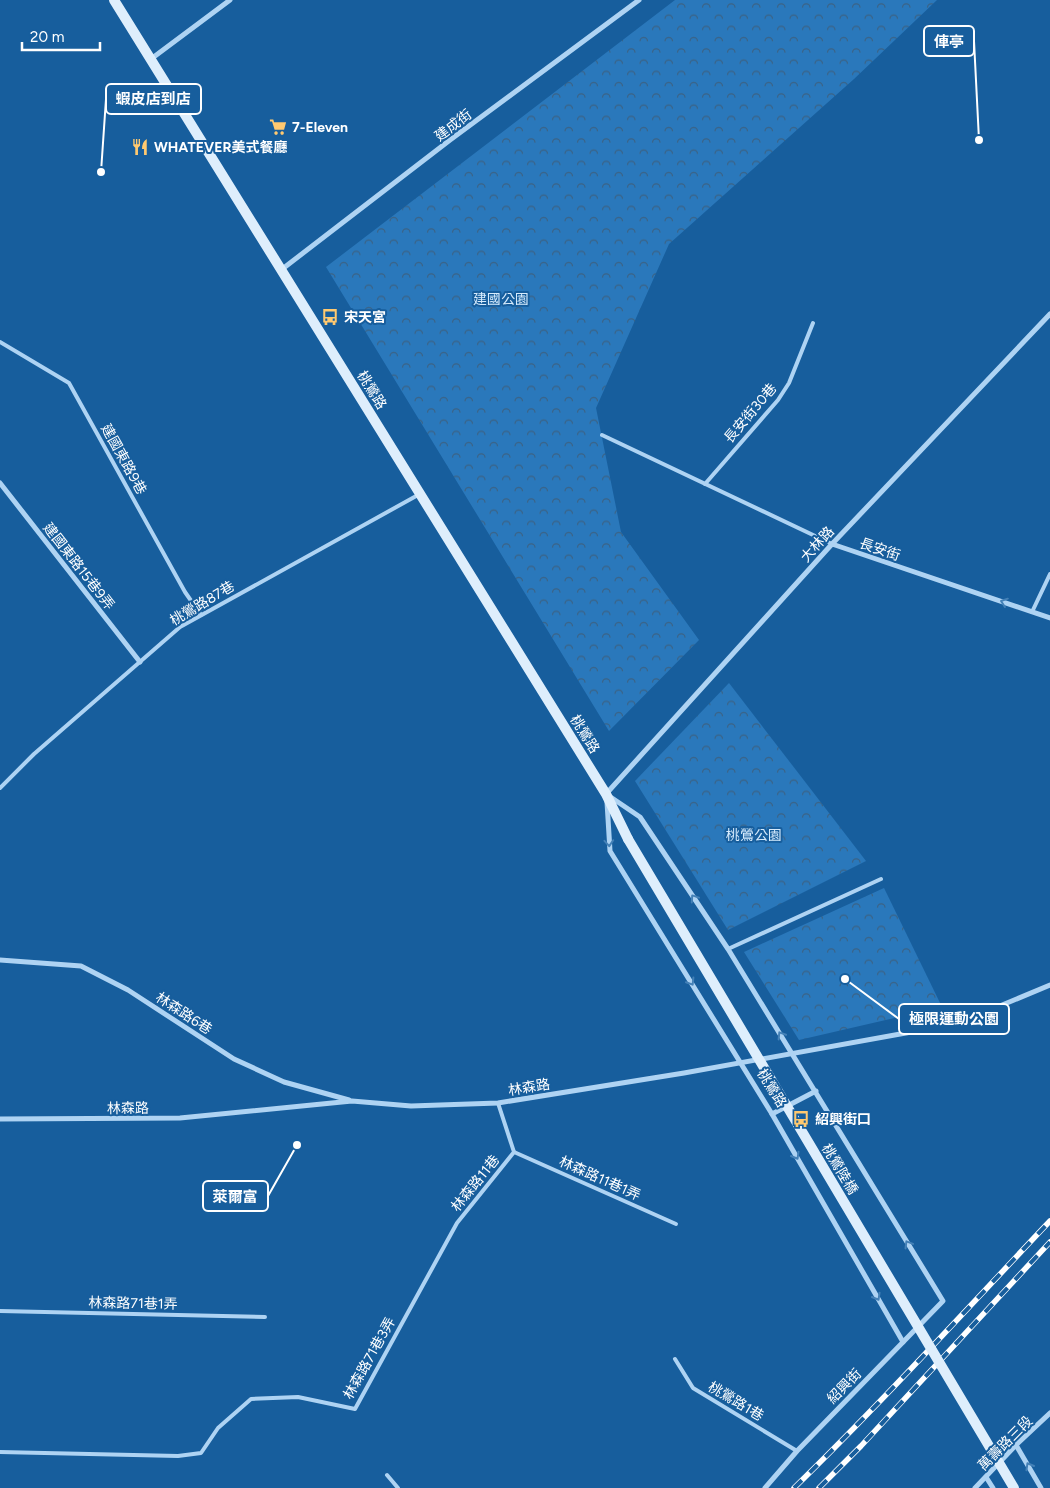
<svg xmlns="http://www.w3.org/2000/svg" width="1050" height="1488" font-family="Figtree,'Noto Sans TC',sans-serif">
	<defs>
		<pattern id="forest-crowns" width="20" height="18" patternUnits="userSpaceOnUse" patternTransform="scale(1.25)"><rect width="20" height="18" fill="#2a78bb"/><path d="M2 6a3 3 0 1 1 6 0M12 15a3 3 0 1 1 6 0" fill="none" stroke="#3b6284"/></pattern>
	</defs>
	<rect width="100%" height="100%" fill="#175e9d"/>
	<g fill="url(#forest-crowns)">
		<polygon points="675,0 937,0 854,79 669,244 596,408 621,532 699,640 609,731 326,267"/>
		<polygon points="729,683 866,861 728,930 635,781"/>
		<polygon points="884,888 942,1007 799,1040 744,952"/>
	</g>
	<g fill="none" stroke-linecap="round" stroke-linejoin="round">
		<g stroke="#aed3f3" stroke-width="4">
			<polyline points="0,342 69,383 185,592 201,615"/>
			<polyline points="602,435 832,544"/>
			<polyline points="705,484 778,400 789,383 813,323"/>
			<polyline points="1032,612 1050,574"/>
			<polyline points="0,788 34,754 180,627 418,495"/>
			<polyline points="728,949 881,879"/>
			<polyline points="514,1152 676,1224"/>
			<polyline points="0,1311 265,1317"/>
			<polyline points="675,1359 693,1388 797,1451"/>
			<polyline points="0,1452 178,1456 201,1453 218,1428 251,1399 298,1397 355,1409 457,1223 514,1152 498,1103"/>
			<polyline points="387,1475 398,1488"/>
		</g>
		<g stroke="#aed3f3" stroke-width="5">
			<polyline points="151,59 230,0"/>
			<polyline points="281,270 450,140 639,0"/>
			<polyline points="0,483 140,662"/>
			<polyline points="832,544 1050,618"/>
			<polyline points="606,794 832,544 1050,314"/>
			<polyline points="609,796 640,817 728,949 943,1301 797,1451 765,1488"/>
			<polyline points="607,802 610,851 772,1114 903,1342"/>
			<polyline points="0,960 81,966 128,990 234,1059 284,1082 349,1100"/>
			<polyline points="772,1114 816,1091"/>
			<polyline points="0,1119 180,1118 352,1101 411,1106 498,1103 684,1073 939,1027 983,1013 1050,985"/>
			<polyline points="1016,1445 1041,1488"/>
			<polyline points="986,1477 993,1488"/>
			<polyline points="975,1488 1016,1445 1050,1413"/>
		</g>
		<polyline stroke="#deeefc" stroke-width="10" points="114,0 606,794 628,839"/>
		<g stroke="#fff" stroke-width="5.5">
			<g id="rail">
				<path d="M794,1488c88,-86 171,-177 256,-267"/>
				<polyline points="819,1488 861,1446 1050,1242"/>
			</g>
		</g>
		<use href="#rail" stroke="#175e9d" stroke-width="4" stroke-dasharray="11" stroke-linecap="butt"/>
		<polyline stroke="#deeefc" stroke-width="10" points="628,839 1014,1488"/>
	</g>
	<defs><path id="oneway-chevron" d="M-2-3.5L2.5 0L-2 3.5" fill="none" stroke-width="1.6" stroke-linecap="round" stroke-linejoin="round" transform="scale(1.25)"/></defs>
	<g stroke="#4481b7">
		<use href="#oneway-chevron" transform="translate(1004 602) rotate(-161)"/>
		<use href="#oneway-chevron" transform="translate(609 843) rotate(86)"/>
		<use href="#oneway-chevron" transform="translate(694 898) rotate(-124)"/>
		<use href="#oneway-chevron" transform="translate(691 982) rotate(58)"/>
		<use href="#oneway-chevron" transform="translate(781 1035) rotate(-122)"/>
		<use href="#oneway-chevron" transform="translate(796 1156) rotate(60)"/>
		<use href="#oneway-chevron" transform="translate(908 1244) rotate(-121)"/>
		<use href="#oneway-chevron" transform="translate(877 1297) rotate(60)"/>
		<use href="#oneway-chevron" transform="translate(1029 1466) rotate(-120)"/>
	</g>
	<defs>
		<g id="supermarket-bare" transform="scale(1.35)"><path d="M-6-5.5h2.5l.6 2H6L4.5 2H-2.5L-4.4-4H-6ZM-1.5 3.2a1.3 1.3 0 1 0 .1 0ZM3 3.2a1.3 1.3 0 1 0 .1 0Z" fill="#ffc970" stroke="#175e9d" stroke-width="2.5" paint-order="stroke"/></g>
		<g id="restaurant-bare" transform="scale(1.35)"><path d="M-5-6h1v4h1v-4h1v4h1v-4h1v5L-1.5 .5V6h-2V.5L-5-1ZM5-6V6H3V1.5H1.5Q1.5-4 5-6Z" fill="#ffc970" stroke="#175e9d" stroke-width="2.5" paint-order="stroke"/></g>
		<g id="bus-bare" transform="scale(1.35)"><path d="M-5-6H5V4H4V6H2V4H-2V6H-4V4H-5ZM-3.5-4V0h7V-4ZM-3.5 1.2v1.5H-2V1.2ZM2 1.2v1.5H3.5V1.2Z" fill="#ffc970" stroke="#175e9d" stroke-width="2.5" paint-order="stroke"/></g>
	</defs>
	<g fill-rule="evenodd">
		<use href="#supermarket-bare" x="278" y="127"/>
		<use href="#restaurant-bare" x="140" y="147"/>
		<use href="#bus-bare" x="330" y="317"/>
		<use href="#bus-bare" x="801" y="1119"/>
	</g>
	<g text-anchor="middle" stroke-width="4" stroke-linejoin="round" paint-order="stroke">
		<g font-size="14" fill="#fff" stroke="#175e9d">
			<text transform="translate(453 125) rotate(-37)" y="5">建成街</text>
			<text transform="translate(372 390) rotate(58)" y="5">桃鶯路</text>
			<text transform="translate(750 413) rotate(-50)" y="5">長安街30巷</text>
			<text transform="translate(124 459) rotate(61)" y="5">建國東路9巷</text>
			<text transform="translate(817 544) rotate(-48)" y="5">大林路</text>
			<text transform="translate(880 549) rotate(19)" y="5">長安街</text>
			<text transform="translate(79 566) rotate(52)" y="5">建國東路15巷9弄</text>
			<text transform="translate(202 603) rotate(-31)" y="5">桃鶯路87巷</text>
			<text transform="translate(585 734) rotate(58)" y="5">桃鶯路</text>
			<text transform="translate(184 1013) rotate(33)" y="5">林森路6巷</text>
			<text transform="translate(529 1087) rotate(-9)" y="5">林森路</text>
			<text transform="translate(772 1088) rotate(58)" y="5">桃鶯路</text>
			<text transform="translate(128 1108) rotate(-1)" y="5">林森路</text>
			<text transform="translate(840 1169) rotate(59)" y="5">桃鶯陸橋</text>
			<text transform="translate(600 1178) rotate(24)" y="5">林森路11巷1弄</text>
			<text transform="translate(475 1183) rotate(-51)" y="5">林森路11巷</text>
			<text transform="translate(133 1303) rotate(1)" y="5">林森路71巷1弄</text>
			<text transform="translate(369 1358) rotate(-61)" y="5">林森路71巷3弄</text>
			<text transform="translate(844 1386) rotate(-46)" y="5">紹興街</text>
			<text transform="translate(736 1401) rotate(31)" y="5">桃鶯路1巷</text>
			<text transform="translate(1005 1443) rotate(-45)" y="5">萬壽路三段</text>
		</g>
		<g font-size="14" font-weight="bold" fill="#fff" stroke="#175e9d" text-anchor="start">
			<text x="292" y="132">7-Eleven</text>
			<text x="154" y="152">WHATEVER美式餐廳</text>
			<text x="344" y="322">宋天宮</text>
			<text x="815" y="1124">紹興街口</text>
		</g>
		<g font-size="14" fill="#d6ebfd" stroke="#175e9d">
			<text x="501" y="304">建國公園</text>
			<text x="754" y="840">桃鶯公園</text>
		</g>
	</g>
	<path fill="none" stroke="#fff" stroke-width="2" d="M979 140L974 41M101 172L106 99M845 979L899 1019M297 1145L268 1196"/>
	<g fill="#fff" stroke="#175e9d" stroke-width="2">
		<circle cx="979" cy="140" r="5"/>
		<circle cx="101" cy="172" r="5"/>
		<circle cx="845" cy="979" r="5"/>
		<circle cx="297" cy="1145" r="5"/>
	</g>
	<g fill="#175e9d" stroke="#fff" stroke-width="2">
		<rect x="924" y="26" width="50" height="30" rx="5"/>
		<rect x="106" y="84" width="95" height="30" rx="5"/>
		<rect x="899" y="1004" width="110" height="30" rx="5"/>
		<rect x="203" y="1181" width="65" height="30" rx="5"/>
	</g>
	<g font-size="15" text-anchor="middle" font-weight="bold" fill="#fff">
		<text x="949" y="47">俥亭</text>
		<text x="153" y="104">蝦皮店到店</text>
		<text x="954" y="1024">極限運動公園</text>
		<text x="235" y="1202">萊爾富</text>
	</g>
	<path d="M22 42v8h78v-8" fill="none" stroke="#ffffff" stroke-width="2.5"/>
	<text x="30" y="42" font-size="15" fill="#ffffff" stroke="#175e9d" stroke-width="4" paint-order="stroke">20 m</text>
</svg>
